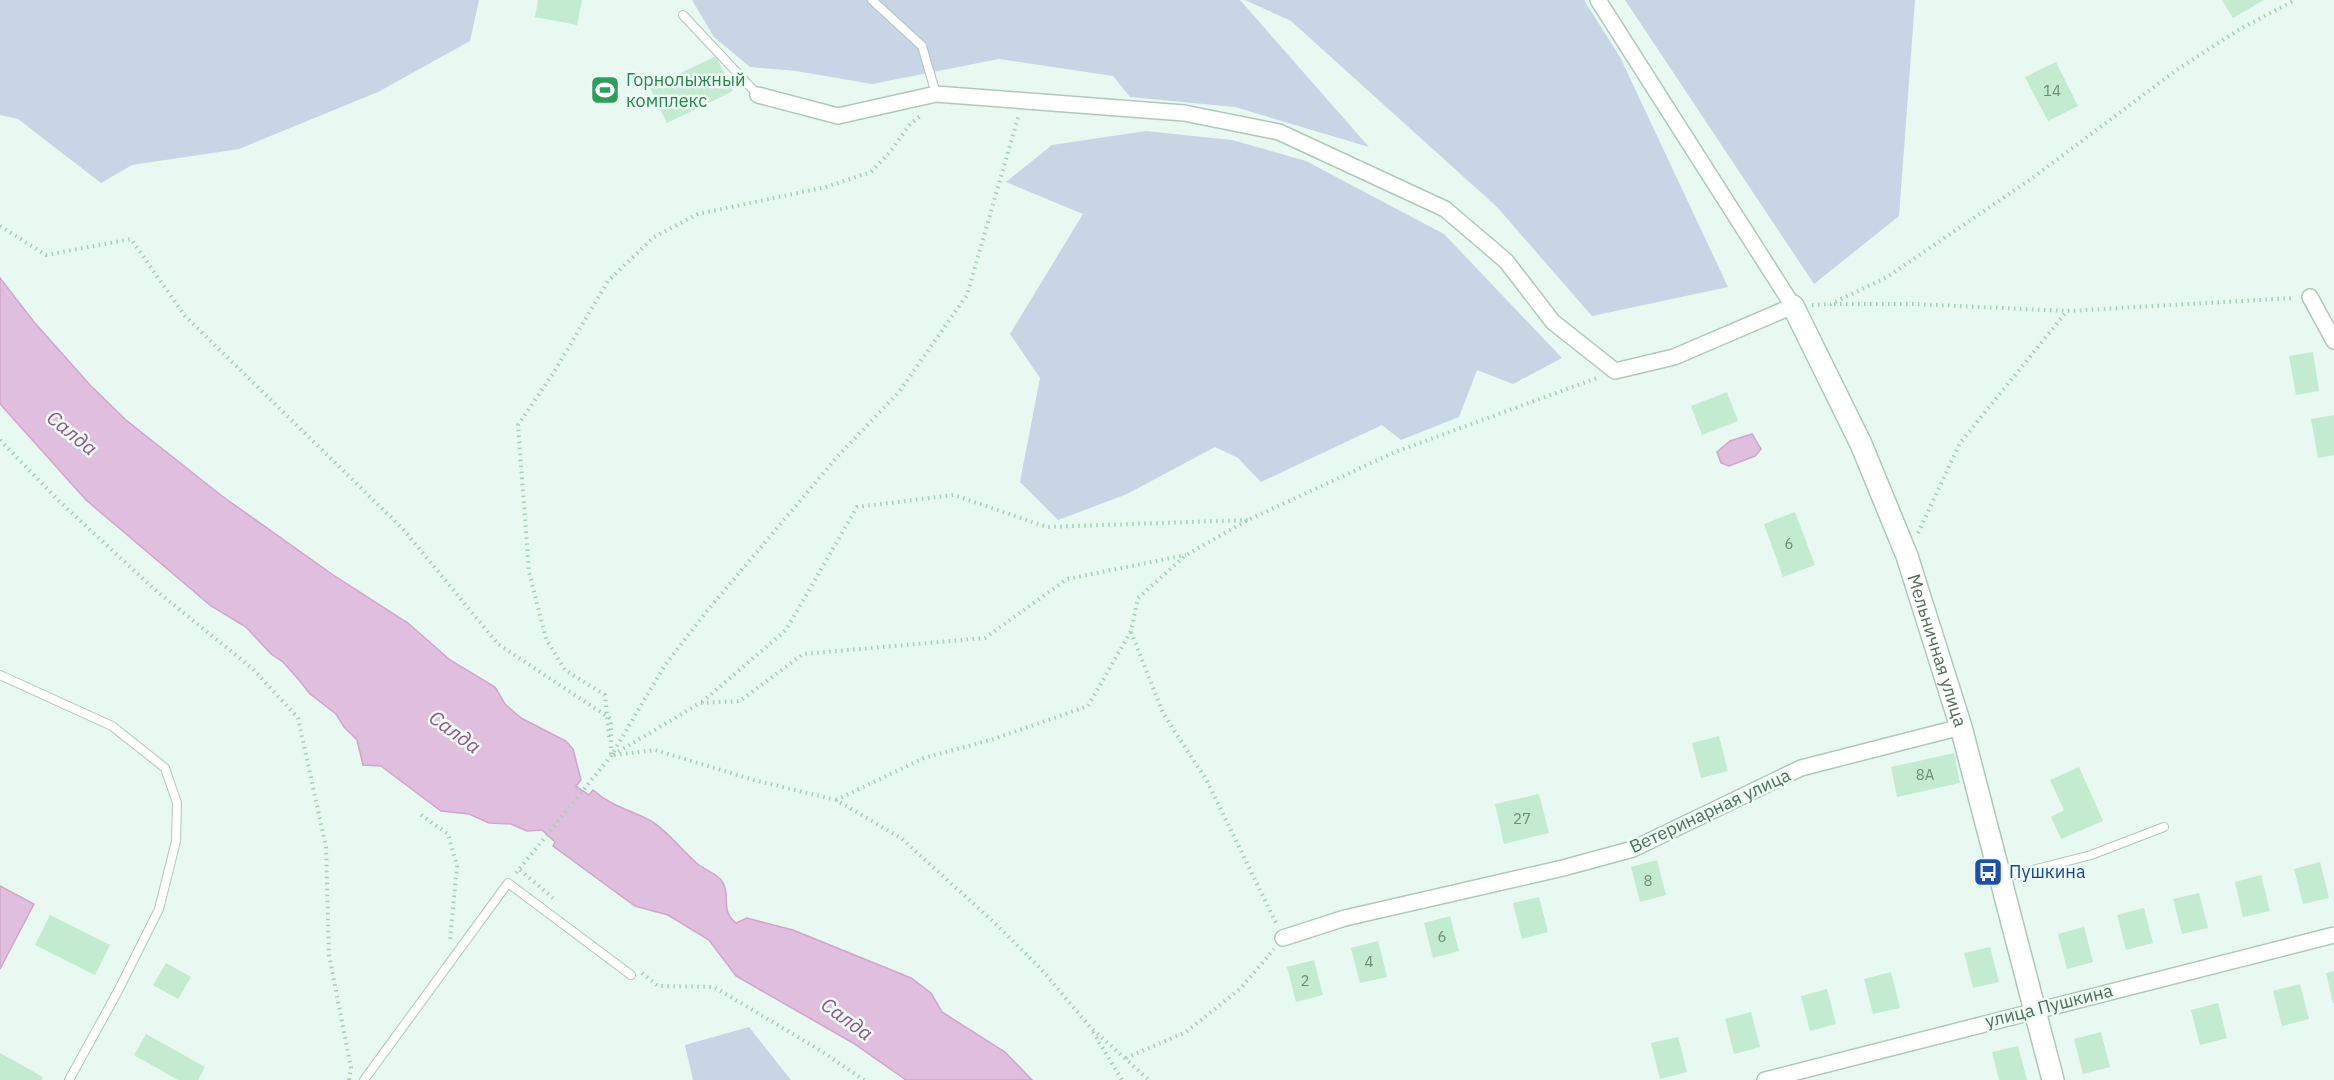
<svg xmlns="http://www.w3.org/2000/svg" width="2334" height="1080" font-family="'IBM Plex Sans',sans-serif">
	<rect width="100%" height="100%" fill="#e7f9f1"/>
	<g fill="#c7d5e5">
		<polygon points="0,0 479,0 470,41 378,92 239,149 132,165 101,183 18,119 0,115"/>
		<polygon points="692,0 1240,0 1369,147 1235,107 1130,97 1113,76 999,59 872,84 796,71 750,67 714,37"/>
		<polygon points="1245,0 1584,0 1620,57 1728,287 1592,316 1497,207 1291,21"/>
		<polygon points="1625,0 1915,0 1899,216 1814,284"/>
		<polygon points="1146,131 1232,140 1306,161 1444,234 1562,358 1513,384 1477,370 1459,417 1401,440 1382,425 1261,482 1238,458 1215,447 1127,494 1058,520 1020,482 1040,378 1010,334 1083,214 1006,182 1052,145"/>
		<polygon points="749,1027 791,1080 693,1080 685,1045"/>
	</g>
	<g fill="#e0bede" stroke="#d1a6cd" stroke-width="1.5">
		<path d="M0,278l34,44 56,63 36,35 96,76 114,81 72,46 42,37 45,27 10,17 16,14 45,23 7,8 8,31 -5,6 13,9 4,-5c21,18 36,19 58,31 18,11 32,31 48,44 7,5 19,10 23,16 10,16 -3,28 14,42l11,-5 46,12 118,48 20,15 11,19 63,40 27,28h-126l-53,-37 -117,-67 -27,-36 -41,-25 -33,-9 -82,-60 2,-4 -13,-12 -15,1 -16,-7 -22,-1 -20,-9 -28,-3 -60,-45 -18,-1 -6,-25 -13,-13 -8,-13 -26,-20 -11,-14 -16,-18 -12,-8 -25,-27 -35,-21 -125,-106 -86,-96z"/>
		<polygon points="1752,434 1761,449 1755,456 1729,466 1721,463 1717,452 1730,441"/>
		<polygon points="0,886 34,904 0,969"/>
	</g>
	<g fill="#c2ebd0">
		<polygon points="538,0 582,0 577,25 535,17"/>
		<polygon points="2222,0 2264,0 2233,18"/>
		<polygon points="716,56 733,91 667,123 650,88"/>
		<polygon points="2056,62 2078,106 2048,121 2025,77"/>
		<polygon points="2313,352 2319,391 2296,395 2289,356"/>
		<polygon points="1727,392 1738,421 1702,435 1691,406"/>
		<polygon points="2334,415 2334,455 2318,458 2311,419"/>
		<polygon points="1795,512 1815,565 1783,577 1764,524"/>
		<polygon points="1719,736 1728,771 1701,778 1692,743"/>
		<polygon points="1954,753 1960,783 1897,797 1891,767"/>
		<polygon points="2079,767 2103,821 2061,839 2051,817 2064,810 2050,780"/>
		<polygon points="1539,794 1549,833 1504,844 1495,804"/>
		<polygon points="1657,860 1666,895 1640,902 1631,867"/>
		<polygon points="2320,862 2329,898 2303,904 2294,869"/>
		<polygon points="2261,875 2270,911 2243,917 2235,882"/>
		<polygon points="2199,893 2208,928 2182,934 2173,899"/>
		<polygon points="1539,897 1548,932 1522,939 1513,903"/>
		<polygon points="2144,908 2153,943 2126,950 2117,915"/>
		<polygon points="50,915 110,945 95,975 35,945"/>
		<polygon points="1450,916 1459,951 1433,958 1424,923"/>
		<polygon points="2084,927 2093,962 2067,969 2058,934"/>
		<polygon points="1378,941 1387,977 1360,983 1351,948"/>
		<polygon points="1990,947 1999,982 1973,988 1964,953"/>
		<polygon points="1314,960 1323,995 1296,1002 1287,967"/>
		<polygon points="166,963 191,977 178,999 153,985"/>
		<polygon points="2334,971 2334,1002 2333,1003 2326,973"/>
		<polygon points="1891,972 1900,1008 1873,1014 1864,979"/>
		<polygon points="2300,984 2309,1019 2282,1026 2273,991"/>
		<polygon points="1827,989 1836,1024 1810,1031 1801,996"/>
		<polygon points="2218,1003 2227,1038 2200,1045 2191,1010"/>
		<polygon points="1751,1012 1760,1047 1734,1054 1725,1019"/>
		<polygon points="2101,1032 2110,1067 2083,1074 2074,1039"/>
		<polygon points="146,1034 205,1067 198,1080 178,1080 134,1055"/>
		<polygon points="1678,1037 1687,1072 1660,1079 1651,1043"/>
		<polygon points="2018,1046 2027,1080 1999,1080 1992,1052"/>
		<polygon points="0,1053 43,1077 42,1080 0,1080"/>
	</g>
	<g fill="none" stroke-linecap="round" stroke-linejoin="round">
		<g stroke="#afc9b9" stroke-width="10">
			<g id="lane">
				<polyline points="872,0 922,46 936,94"/>
				<polyline points="683,15 758,95"/>
				<polyline points="0,675 112,726 165,768 177,803 176,841 159,909 118,991 69,1080"/>
				<polyline points="2002,878 2091,855 2164,827"/>
				<polyline points="364,1080 508,883 631,975"/>
			</g>
		</g>
		<g stroke="#afc9b9" stroke-width="18">
			<g id="street">
				<polyline points="758,95 838,116 936,94 1184,113 1279,132 1445,209 1506,261 1553,322 1615,371 1674,357 1793,306 1598,0"/>
				<polyline points="2310,297 2334,341"/>
				<polyline points="1283,938 1345,918 1563,868 1633,849 1801,768 1961,727"/>
				<polyline points="1765,1080 2334,935"/>
			</g>
		</g>
		<g stroke="#abc9b6" stroke-width="24">
			<g id="secondary">
				<path id="s1" d="M1793,306l68,138 46,112 54,171 92,353"/>
			</g>
		</g>
		<g stroke="#a6d0b3" stroke-width="4" stroke-dasharray="1.5 4.5" stroke-linecap="butt">
			<polyline points="0,226 46,255 131,239 185,316 403,529 498,644 611,719 611,756 700,703 740,701 803,654 985,638 1067,579 1186,555"/>
			<polyline points="1834,304 1914,304 2067,311"/>
			<polyline points="1812,305 1831,304 1887,277 2031,179 2178,69 2240,29 2295,0"/>
			<polyline points="0,440 60,502 154,589 253,669 298,718 326,847 329,955 351,1068 349,1080"/>
			<polyline points="1918,533 1960,443 2067,311 2294,298"/>
			<polyline points="1131,632 1163,713 1207,781 1277,925"/>
			<polyline points="702,702 786,630 857,507 954,495 1047,527 1248,520"/>
			<polyline points="609,737 605,695 565,670 546,639 529,572 518,425 554,372 608,281 654,237 698,214 826,187 871,172 890,152 911,123 922,115"/>
			<polyline points="614,755 655,750 754,780 836,800 901,838 998,926 1042,970 1090,1027 1149,1080"/>
			<polyline points="836,800 924,758 994,739 1088,706 1131,631 1138,598 1186,555 1248,520 1395,452 1597,378"/>
			<polyline points="421,815 448,834 457,866 450,940"/>
			<polyline points="520,870 553,898"/>
			<polyline points="516,873 611,756 665,665 707,611 837,457 899,392 967,295 1019,114"/>
			<polyline points="642,973 658,986 714,987 818,1049 864,1080"/>
			<polyline points="1093,1032 1122,1080"/>
			<polyline points="1126,1058 1186,1032 1241,988 1274,949"/>
		</g>
		<use href="#lane" stroke="#fff" stroke-width="8"/>
		<use href="#street" stroke="#fff" stroke-width="15"/>
		<use href="#secondary" stroke="#fff" stroke-width="21"/>
	</g>
	<defs>
		<g id="stadium-square" transform="scale(1.5)"><rect x="-9" y="-9" width="18" height="18" rx="4" fill="#2e9e5b" stroke="#edfcf5"/><path d="M0-5a6.5 5 0 1 0 0 10a6.5 5 0 1 0 0-10ZM-3.5-1.8h7v3.6h-7Z" fill="#fff"/></g>
		<g id="bus-square" transform="scale(1.5)"><rect x="-9" y="-9" width="18" height="18" rx="4" fill="#1a4fb4" stroke="#edfcf5"/><path d="M-5-6H5V4H4V6H2V4H-2V6H-4V4H-5ZM-3.5-4V0h7V-4ZM-3.5 1.2v1.5H-2V1.2ZM2 1.2v1.5H3.5V1.2Z" fill="#fff"/></g>
	</defs>
	<g fill-rule="evenodd">
		<use href="#stadium-square" x="605" y="90"/>
		<use href="#bus-square" x="1988" y="872"/>
	</g>
	<g text-anchor="middle" stroke-width="5" stroke-linejoin="round" paint-order="stroke">
		<g font-size="15" fill="#6c8e76">
			<text x="2052" y="96">14</text>
			<text x="1789" y="549">6</text>
			<text x="1925" y="780">8А</text>
			<text x="1522" y="824">27</text>
			<text x="1648" y="886">8</text>
			<text x="1442" y="942">6</text>
			<text x="1369" y="967">4</text>
			<text x="1305" y="986">2</text>
		</g>
		<g font-size="18" fill="#27864d" stroke="#edfcf5" text-anchor="start">
			<text x="626" y="86">Горнолыжный<tspan x="626" dy="21">комплекс</tspan></text>
		</g>
		<g font-size="18" fill="#4f6f58" stroke="#edfcf5">
			<text dy="6" stroke="none"><textPath href="#s1" startOffset="374">Мельничная улица</textPath></text>
			<text transform="translate(1710 811) rotate(-25)" y="6">Ветеринарная улица</text>
			<text transform="translate(2049 1006) rotate(-14)" y="6">улица Пушкина</text>
		</g>
		<g font-size="18" fill="#164399" stroke="#edfcf5" text-anchor="start">
			<text x="2009" y="878">Пушкина</text>
		</g>
		<g font-size="20" font-style="italic" fill="#93568d" stroke="#edfcf5">
			<text transform="translate(72 433) rotate(39)" y="7">Салда</text>
			<text transform="translate(455 732) rotate(36)" y="7">Салда</text>
			<text transform="translate(847 1019) rotate(36)" y="7">Салда</text>
		</g>
	</g>
</svg>
